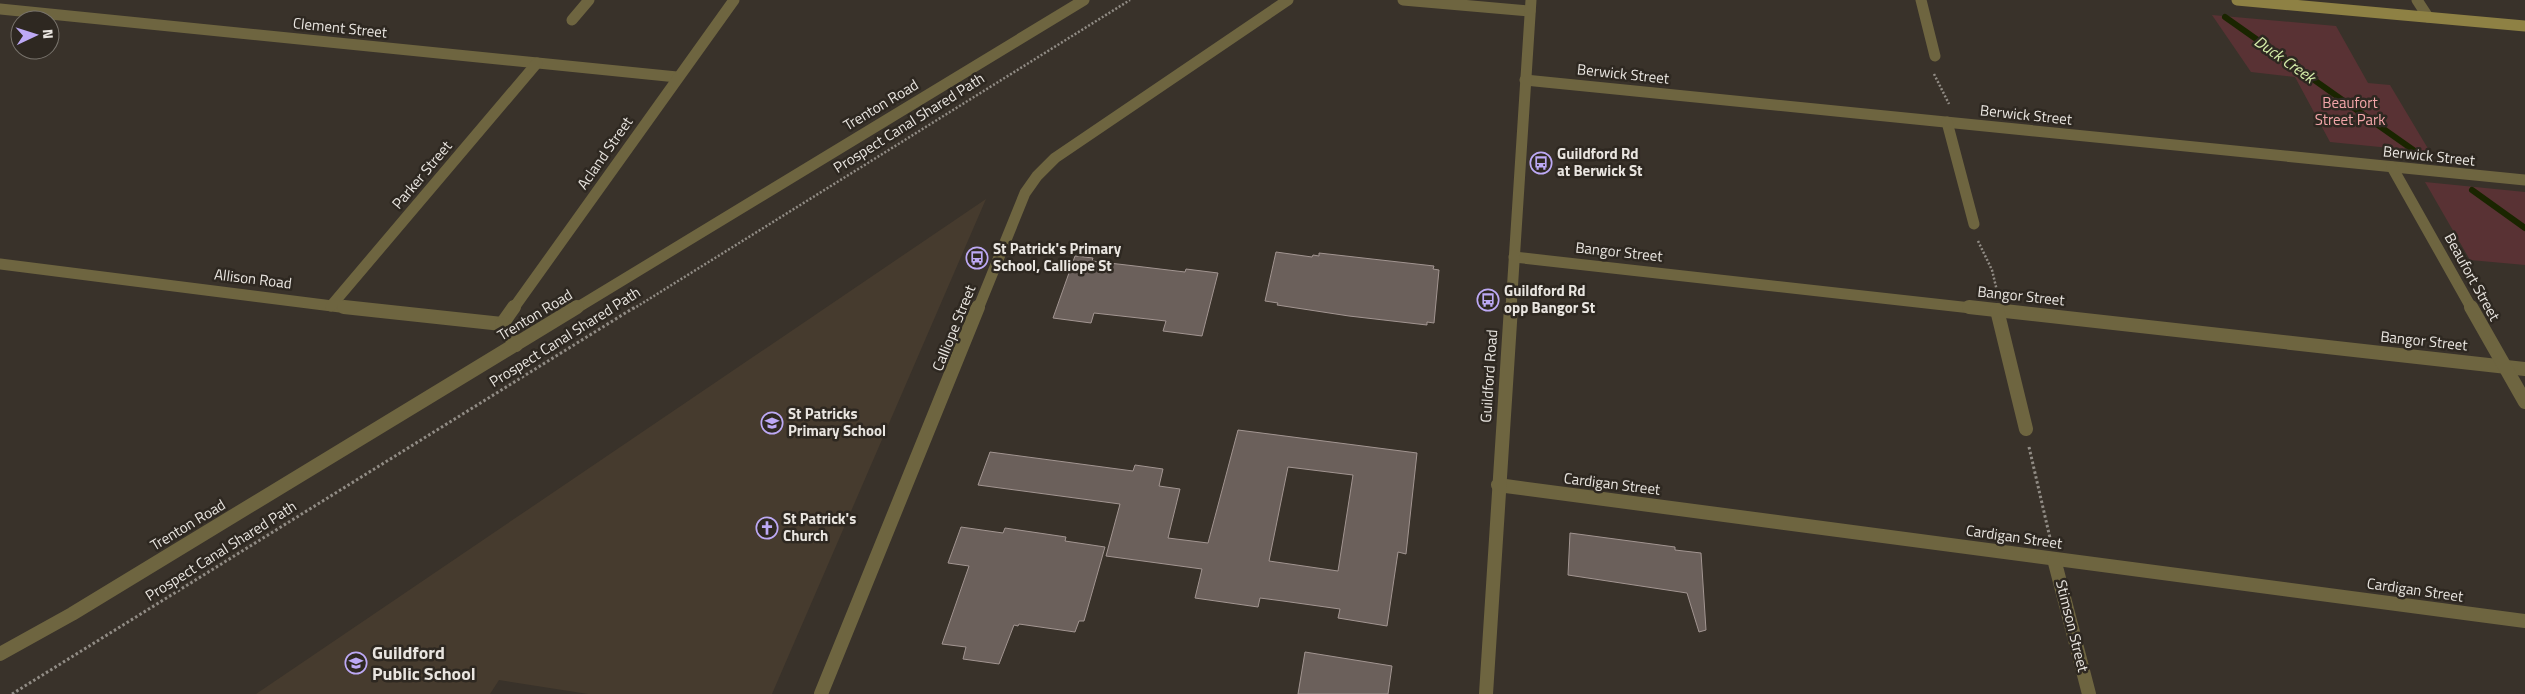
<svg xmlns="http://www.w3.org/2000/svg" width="2525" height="694" font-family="'Titillium Web',sans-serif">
	<rect width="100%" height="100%" fill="#39322a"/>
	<polygon fill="#463b2e" points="986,199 772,694 588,694 499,680 490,694 256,694"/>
	<g fill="#593234">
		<polygon points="2212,15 2336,26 2368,83 2390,85 2430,152 2330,142 2295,77 2251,72"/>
		<polygon points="2425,182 2525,192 2525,265 2470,260"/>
	</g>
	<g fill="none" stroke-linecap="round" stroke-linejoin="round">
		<g stroke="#1a2500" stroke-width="6">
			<polyline points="2225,17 2419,154"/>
			<polyline points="2472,190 2525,228"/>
		</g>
	</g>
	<g fill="#6b605b" stroke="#a29591" fill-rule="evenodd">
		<polygon points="1276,252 1312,257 1313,255 1319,256 1319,253 1434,266 1433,269 1439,270 1434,323 1427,322 1427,325 1349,316 1277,305 1278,303 1265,301"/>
		<polygon points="1075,256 1093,258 1092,261 1135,266 1185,272 1186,269 1218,273 1202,336 1163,331 1166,321 1094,313 1091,323 1053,318"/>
		<path d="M1238,430l179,23 -11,101 -8,-2 -11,74 -49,-8 2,-9 -57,-8 -23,-3 -2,9 -63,-9 7,-29 -96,-13 14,-52 -142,-19 12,-33 143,19 2,-6 28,4 -4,17 21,3 -12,49 40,5zM1288,467l65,8 -15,96 -69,-10z"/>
		<polygon points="961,527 1003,533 1005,528 1066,537 1065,541 1105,547 1084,621 1079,621 1075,632 1019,624 1018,626 1014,625 999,664 963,659 966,647 942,644 969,566 948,563"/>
		<polygon points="1570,533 1675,547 1675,550 1701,553 1706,630 1699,632 1687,593 1568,575"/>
		<polygon points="1305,652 1392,666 1388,694 1298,694"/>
	</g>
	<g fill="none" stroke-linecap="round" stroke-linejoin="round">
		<g stroke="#918c85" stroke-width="2.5" stroke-dasharray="2 2" stroke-linecap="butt">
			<polyline points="1934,74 1949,104"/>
			<polyline points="1978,241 1992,270 1997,291"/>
			<polyline points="633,309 1130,0"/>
		</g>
		<g stroke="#918c85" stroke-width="3" stroke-dasharray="2.5 2.5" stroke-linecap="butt">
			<polyline points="2029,447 2050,538"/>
			<polyline points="12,694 635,307"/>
		</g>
		<g stroke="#6e6540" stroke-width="11">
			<polyline points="1403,0 1530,11"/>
			<polyline points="1921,0 1935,56"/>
			<polyline points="2417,0 2428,17"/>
			<polyline points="0,9 677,77"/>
			<polyline points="572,20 589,0"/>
			<polyline points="1525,80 2525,180"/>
			<polyline points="1947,122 1974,224"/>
			<polyline points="2392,167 2472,309"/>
			<polyline points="1514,257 1980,309"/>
			<polyline points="0,264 356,309"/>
			<polyline points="331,306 537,63"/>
			<polyline points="513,309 734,0"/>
			<polyline points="575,309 1084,0"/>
			<polyline points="978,309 1025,193 1037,176 1055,158 1288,0"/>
			<polyline points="1511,309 1531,0"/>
		</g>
		<g stroke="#6e6540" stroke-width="14">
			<polyline points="344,307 502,324"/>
			<polyline points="1969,307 2525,369"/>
			<polyline points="2471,307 2525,402"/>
			<polyline points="1997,310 2026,429"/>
			<polyline points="502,324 514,307"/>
			<polyline points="502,324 516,345"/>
			<polyline points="1498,485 2525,621"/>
			<polyline points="2054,559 2089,694"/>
			<polyline points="0,654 72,614 577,307"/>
			<polyline points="821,694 978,307"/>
			<polyline points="1486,694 1511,307"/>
		</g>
		<polyline stroke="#8e8144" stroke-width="11" points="2237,0 2525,26"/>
	</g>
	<defs>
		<g id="bus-ring" transform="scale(1.125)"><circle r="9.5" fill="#2e2821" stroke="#bda9f5" stroke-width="1.5"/><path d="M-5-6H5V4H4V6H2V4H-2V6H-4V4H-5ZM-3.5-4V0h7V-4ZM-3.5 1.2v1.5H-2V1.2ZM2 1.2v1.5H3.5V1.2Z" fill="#bda9f5"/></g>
		<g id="school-ring" transform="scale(1.125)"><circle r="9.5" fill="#2e2821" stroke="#bda9f5" stroke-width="1.5"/><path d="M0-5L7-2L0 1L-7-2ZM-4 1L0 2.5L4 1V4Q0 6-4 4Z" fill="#bda9f5"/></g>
		<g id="church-ring" transform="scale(1.125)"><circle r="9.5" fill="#2e2821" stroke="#bda9f5" stroke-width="1.5"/><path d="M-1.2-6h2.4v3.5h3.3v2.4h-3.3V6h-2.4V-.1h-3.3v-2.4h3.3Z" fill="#bda9f5"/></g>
	</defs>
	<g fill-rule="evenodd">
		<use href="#bus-ring" x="1541" y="163"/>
		<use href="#bus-ring" x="977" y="258"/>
		<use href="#bus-ring" x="1488" y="300"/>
		<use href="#school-ring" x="772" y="423"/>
		<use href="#church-ring" x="767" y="528"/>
		<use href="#school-ring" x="356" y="663"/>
	</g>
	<g text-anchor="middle" stroke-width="5" stroke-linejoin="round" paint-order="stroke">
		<g font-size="15" fill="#e9e5e0" stroke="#2e2821">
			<text transform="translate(340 28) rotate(6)" y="5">Clement Street</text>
			<text transform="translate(1623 74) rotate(6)" y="5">Berwick Street</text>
			<text transform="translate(881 105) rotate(-31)" y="5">Trenton Road</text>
			<text transform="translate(2026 115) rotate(6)" y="5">Berwick Street</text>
			<text transform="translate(909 123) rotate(-32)" y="5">Prospect Canal Shared Path</text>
			<text transform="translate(605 153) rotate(-55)" y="5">Acland Street</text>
			<text transform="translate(2429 156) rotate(6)" y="5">Berwick Street</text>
			<text transform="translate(422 175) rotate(-50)" y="5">Parker Street</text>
			<text transform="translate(1619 252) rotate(6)" y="5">Bangor Street</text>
			<text transform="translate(2472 277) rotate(61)" y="5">Beaufort Street</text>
			<text transform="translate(253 279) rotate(7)" y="5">Allison Road</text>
			<text transform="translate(2021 296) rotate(6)" y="5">Bangor Street</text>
			<text transform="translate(535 315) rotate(-31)" y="5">Trenton Road</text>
			<text transform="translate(954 328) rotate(-68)" y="5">Calliope Street</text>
			<text transform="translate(565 337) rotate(-32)" y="5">Prospect Canal Shared Path</text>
			<text transform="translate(2424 341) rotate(6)" y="5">Bangor Street</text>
			<text transform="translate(1489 376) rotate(-86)" y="5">Guildford Road</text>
			<text transform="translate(1612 484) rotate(7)" y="5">Cardigan Street</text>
			<text transform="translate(188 525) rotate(-31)" y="5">Trenton Road</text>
			<text transform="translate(2014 537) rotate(8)" y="5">Cardigan Street</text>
			<text transform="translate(221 551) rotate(-32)" y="5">Prospect Canal Shared Path</text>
			<text transform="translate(2415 590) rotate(8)" y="5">Cardigan Street</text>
			<text transform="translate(2072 626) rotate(76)" y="5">Stimson Street</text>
		</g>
		<g font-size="15" fill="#f3a6a9" stroke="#2e2821">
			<text x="2350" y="108">Beaufort<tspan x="2350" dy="17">Street Park</tspan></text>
		</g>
		<g font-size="15" font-weight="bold" fill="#e9e5e0" stroke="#2e2821" text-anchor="start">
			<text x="1557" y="159">Guildford Rd<tspan x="1557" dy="17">at Berwick St</tspan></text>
			<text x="993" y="254">St Patrick's Primary<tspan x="993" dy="17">School, Calliope St</tspan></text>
			<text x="1504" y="296">Guildford Rd<tspan x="1504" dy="17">opp Bangor St</tspan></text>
			<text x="788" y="419">St Patricks<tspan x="788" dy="17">Primary School</tspan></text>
			<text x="783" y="524">St Patrick's<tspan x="783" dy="17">Church</tspan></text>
		</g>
		<g font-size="16" font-style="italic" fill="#d6eeaa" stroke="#2e2821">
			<text transform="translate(2285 59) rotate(35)" y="6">Duck Creek</text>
		</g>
		<g font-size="18" font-weight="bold" fill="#e9e5e0" stroke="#2e2821" text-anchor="start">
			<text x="372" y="659">Guildford<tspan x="372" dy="21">Public School</tspan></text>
		</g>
	</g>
	<g transform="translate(35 35) rotate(86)"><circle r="24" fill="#2e2821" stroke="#79746d"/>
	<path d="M0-4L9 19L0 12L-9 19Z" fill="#bda9f5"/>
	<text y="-8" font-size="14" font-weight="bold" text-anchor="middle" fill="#e9e5e0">N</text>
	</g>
</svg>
